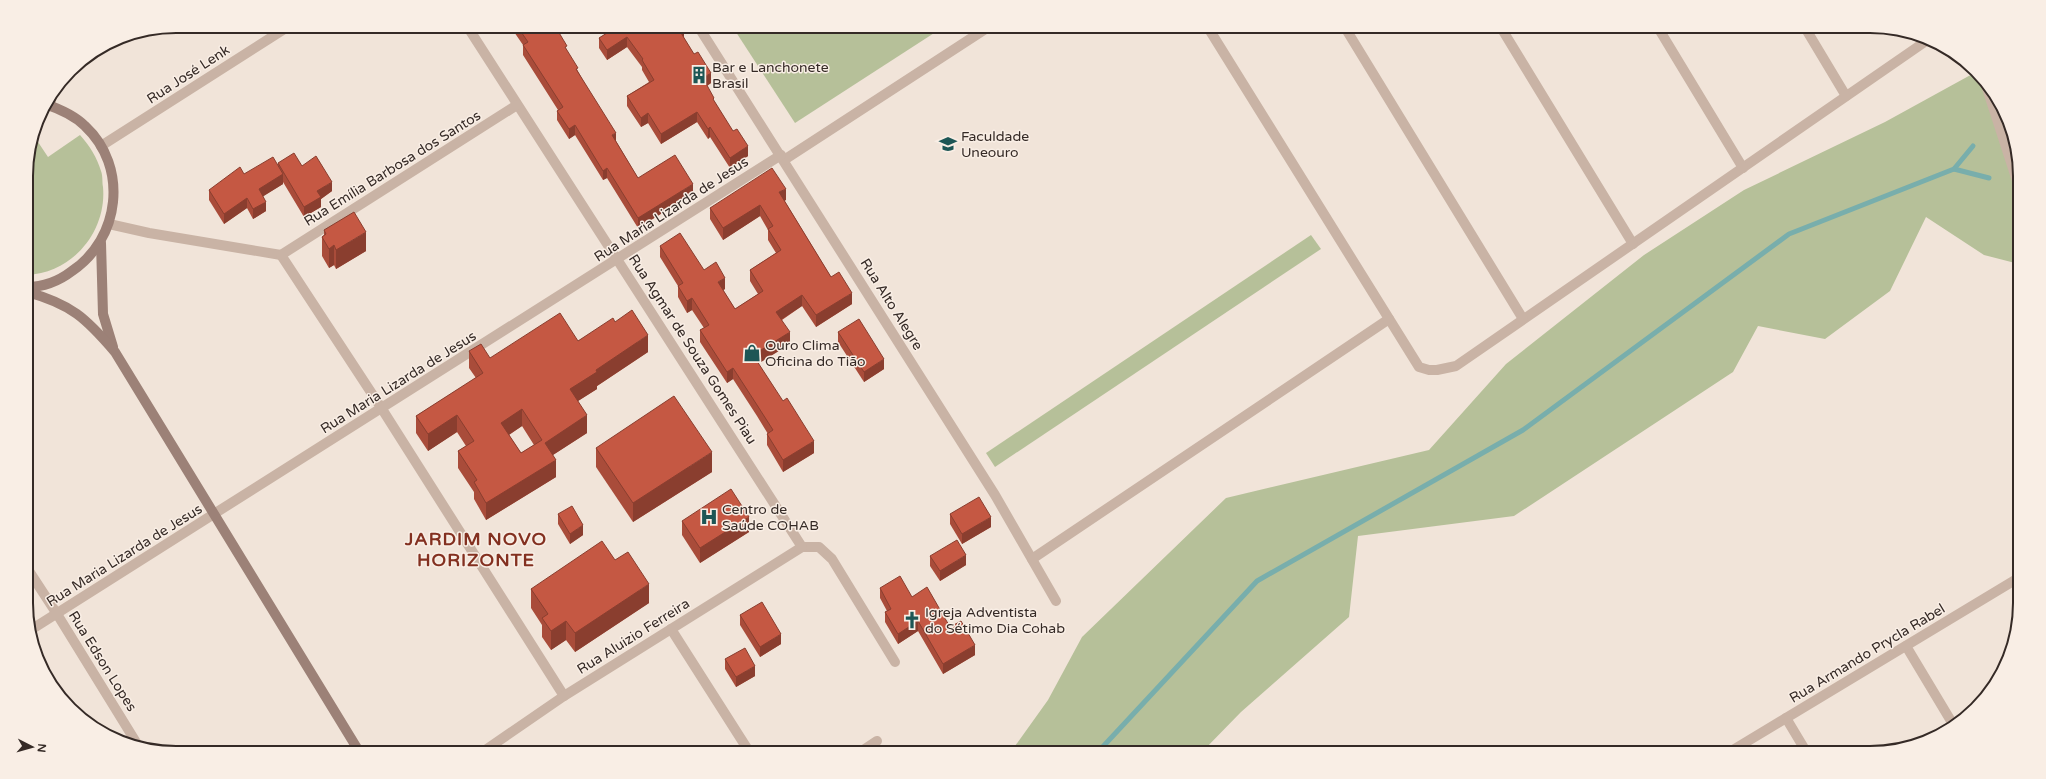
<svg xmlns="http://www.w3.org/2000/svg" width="2046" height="779" font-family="'Varela Round',sans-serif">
	<rect width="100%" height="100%" fill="#f1e4d9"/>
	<g fill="#b6c099">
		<polygon points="732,26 945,26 795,123"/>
		<path d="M1976,72c55,51 43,124 43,192l-35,-9 -58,-38 -36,74 -65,48 -67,-13 -25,46 -219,144 -156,20 -9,81 -108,95 -40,41h-191l38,-53 34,-63 144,-139 203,-48 77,-86 138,-109 100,-65 141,-68z"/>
		<path d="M80,135c10,11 17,23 21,36 2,5 1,11 2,16 4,44 -30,86 -76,88l-1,-109 8,-30 14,21z"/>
		<polygon points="1311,235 1321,249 995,467 986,453"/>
	</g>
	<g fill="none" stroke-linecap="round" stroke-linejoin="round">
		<g stroke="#78aeac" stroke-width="5">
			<polyline points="1954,169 1973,146"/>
			<polyline points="1097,753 1257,581 1523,430 1789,234 1954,169 1989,178"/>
		</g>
		<g stroke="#c9b3a5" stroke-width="10">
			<polyline points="467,26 802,547"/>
			<polyline points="698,26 995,495 1056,601"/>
			<polyline points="1207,26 1419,367 1429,370 1437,370 1456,366 1929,39"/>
			<polyline points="1344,26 1523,319"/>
			<polyline points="1500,26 1633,244"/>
			<polyline points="1657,26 1743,168"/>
			<polyline points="1804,26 1846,96"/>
			<polyline points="1984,79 2019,187"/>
			<polyline points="50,106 52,95"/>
			<polyline points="101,146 289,26"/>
			<polyline points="784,160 990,26"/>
			<polyline points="109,224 149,233 281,255"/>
			<polyline points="281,255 382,409 564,696"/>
			<polyline points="281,255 517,105"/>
			<polyline points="802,547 819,547 832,559 895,662"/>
			<polyline points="1032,559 1389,319"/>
			<polyline points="29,571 57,614 139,747"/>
			<polyline points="671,629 750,753"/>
			<polyline points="29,631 781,155"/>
			<polyline points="1906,646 1954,726"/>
			<polyline points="1786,718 1807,753"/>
			<polyline points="481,753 564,696 802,547"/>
			<polyline points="859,753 877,741"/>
			<polyline points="1728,753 2020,577"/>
		</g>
		<g stroke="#9c8177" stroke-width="10">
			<polyline points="101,243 103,314 113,347"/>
			<path d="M27,287c16,0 32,-6 45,-16 48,-32 57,-104 13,-145 -11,-11 -25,-17 -40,-22"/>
			<path d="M27,292c44,12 59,26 88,60l245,401"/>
		</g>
	</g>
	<g fill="#a94c3a" fill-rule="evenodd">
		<polygon points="510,26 568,26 559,32 567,51 616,141 638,178 693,194 638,228 607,178 603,180 575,135 569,139 557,120 557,111 558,110 523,55 523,45"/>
		<polygon points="618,26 684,38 711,83 707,86 714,101 748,156 730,168 710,137 708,139 697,122 661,144 648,123 641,127 627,106 627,96 649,82 642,70 642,67 627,47 607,60 599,48 599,38"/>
		<polygon points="278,163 302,166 332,191 321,199 321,207 304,217 283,182 283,184 263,196 266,211 253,219 247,208 224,224 209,200 209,190 244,174 278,166"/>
		<polygon points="784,200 831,277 852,304 816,327 802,306 782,320 790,344 758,363 814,453 783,472 767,445 767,434 768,434 757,416 733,379 727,383 700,342 700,330 704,328 692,310 687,313 678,297 678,286 660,257 660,246 704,270 725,289 723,290 735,309 758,294 750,281 750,270 776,253 768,240 768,230 760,216 723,240 710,219 710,208 786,200"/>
		<polygon points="324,230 366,251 336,269 334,265 329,268 322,256 322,237 324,235"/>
		<path d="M615,322l33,30 -51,34v3l-19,12 9,32 -34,22 3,22 -70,43 -12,-21v-7l-16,-24v-17l8,-5 -9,-14 -29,19 -12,-18v-17l60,-38 -7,-10v-17l21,7 88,-17zM522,426l12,19 -13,8 -12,-18z"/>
		<polygon points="838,332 884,369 864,382 838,342"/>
		<polygon points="596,448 712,472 633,522 596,467"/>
		<polygon points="558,514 583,535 570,544 558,524"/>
		<polygon points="950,514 991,527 962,544 950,524"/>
		<polygon points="682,521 749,532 700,563 682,535"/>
		<polygon points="930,556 966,565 940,581 930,566"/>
		<polygon points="615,560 649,603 575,652 566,640 551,650 542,637 542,625 531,608 531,589"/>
		<polygon points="880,588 950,627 975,655 943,674 918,631 898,644 885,622 885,612 887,611 880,598"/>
		<polygon points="740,615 781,644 760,657 740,625"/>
		<polygon points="725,659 755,676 736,687 725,669"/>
	</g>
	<g fill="#8a3e2f">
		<polygon points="554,26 568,26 554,35"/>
		<polygon points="684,31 684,41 681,33"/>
		<polygon points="627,37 627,47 607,60 607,50"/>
		<polygon points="711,73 711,83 703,88 703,78"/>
		<polygon points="697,112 697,122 661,144 661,134"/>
		<polygon points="648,113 648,123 641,127 641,118"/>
		<polygon points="575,125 575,135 569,139 569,129"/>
		<polygon points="710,127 710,137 708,139 708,129"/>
		<polygon points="616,133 616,143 612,135"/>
		<polygon points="748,146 748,156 730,168 730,158"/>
		<polygon points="607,168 607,178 603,180 603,171"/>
		<polygon points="283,174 283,184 259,199 259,189"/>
		<polygon points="332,182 332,191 321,199 321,207 304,217 304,207 317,191"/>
		<polygon points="693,184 693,194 638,228 638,218"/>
		<polygon points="786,189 786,200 779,204 779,192"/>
		<polygon points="247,198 247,208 224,224 224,214"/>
		<polygon points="266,202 266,211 253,219 253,209"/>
		<polygon points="760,205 760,216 723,240 723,228"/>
		<polygon points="366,232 366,251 336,269 336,250"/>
		<polygon points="334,245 334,265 329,268 329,249"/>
		<polygon points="725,278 725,289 718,293 718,282"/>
		<polygon points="852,293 852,304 816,327 816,315"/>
		<polygon points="802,295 802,306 776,323 776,312"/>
		<polygon points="692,298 692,310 687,313 687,301"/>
		<polygon points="790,332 790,344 753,367 753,355"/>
		<polygon points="648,335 648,352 597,386 597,389 570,406 570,389 596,370"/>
		<polygon points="884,359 884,369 864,382 864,372"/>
		<polygon points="733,368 733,379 727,383 727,372"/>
		<polygon points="522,409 522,426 501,440 501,423"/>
		<polygon points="457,415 457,432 428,451 428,434"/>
		<polygon points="587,415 587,433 545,460 545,443"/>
		<polygon points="814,441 814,453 783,472 783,460"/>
		<polygon points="712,452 712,472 633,522 633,503"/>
		<polygon points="556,460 556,477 486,520 486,503"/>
		<polygon points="749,517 749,532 700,563 700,548"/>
		<polygon points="991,517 991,527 962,544 962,534"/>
		<polygon points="583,525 583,535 570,544 570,534"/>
		<polygon points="966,555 966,565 940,581 940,571"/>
		<polygon points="649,584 649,603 575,652 575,633"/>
		<polygon points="566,621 566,640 551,650 551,631"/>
		<polygon points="918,621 918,631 898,644 898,634"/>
		<polygon points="781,634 781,644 760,657 760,647"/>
		<polygon points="975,645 975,655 943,674 943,664"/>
		<polygon points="755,666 755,676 736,687 736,677"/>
	</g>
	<g fill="#c55843" stroke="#8a3e2f" fill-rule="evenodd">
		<polygon points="517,26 555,26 567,46 565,47 578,68 576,69 616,133 612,135 638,178 675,155 693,184 638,218 607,168 603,171 575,125 569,129 557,111 563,107 523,45 528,42"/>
		<polygon points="618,26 681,26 684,31 681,33 694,54 698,52 711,73 703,78 714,98 713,99 733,131 737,129 748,146 730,158 710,127 708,129 697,112 661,134 648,113 641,118 627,96 654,80 642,60 643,59 627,37 607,50 599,38"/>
		<polygon points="294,153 302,166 316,156 332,182 317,191 321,197 304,207 278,163"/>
		<polygon points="273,157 283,174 259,189 266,202 253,209 247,198 224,214 209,190 240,167 244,174"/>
		<polygon points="772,168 786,189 779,192 831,277 839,272 852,293 816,315 802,295 776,312 790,332 753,355 783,401 787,398 814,441 783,460 767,434 773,430 757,405 733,368 727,372 700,330 709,325 692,298 687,301 678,286 683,283 660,246 680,233 704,270 716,262 725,278 718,282 735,309 763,291 750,270 781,250 768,229 773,226 760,205 723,228 710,208"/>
		<polygon points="354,212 366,232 336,250 334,245 329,249 322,237 326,234 324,230"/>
		<path d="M632,310l16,25 -52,35 1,2 -27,17 17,26 -42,28 11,17 -70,43 -12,-21 3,-2 -19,-29 16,-10 -17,-26 -29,19 -12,-18 67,-43 -14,-22 12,-7 9,14 70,-45 18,28 35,-23 2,4zM522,409l20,31 -21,13 -20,-30z"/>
		<polygon points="859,319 884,359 864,372 838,332"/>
		<polygon points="674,396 712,452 633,503 596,448"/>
		<polygon points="731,489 749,517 700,548 682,521"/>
		<polygon points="979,497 991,517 962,534 950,514"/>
		<polygon points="572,506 583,525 570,534 558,514"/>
		<polygon points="957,540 966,555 940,571 930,556"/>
		<polygon points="602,541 615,560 628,552 649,584 575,633 566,621 551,631 542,618 548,614 531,589"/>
		<polygon points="900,576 912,597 927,587 950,627 961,621 975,645 943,664 918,621 898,634 885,612 891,609 880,588"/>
		<polygon points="762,602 781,634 760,647 740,615"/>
		<polygon points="745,648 755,666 736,677 725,659"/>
	</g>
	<defs>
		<g id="building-bare" transform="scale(1.38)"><path d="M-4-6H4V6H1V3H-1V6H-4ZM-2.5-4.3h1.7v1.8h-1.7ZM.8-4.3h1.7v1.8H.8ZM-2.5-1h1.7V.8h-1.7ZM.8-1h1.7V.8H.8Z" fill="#1d5655" stroke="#f9eee5" stroke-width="2.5" paint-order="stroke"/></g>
		<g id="university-bare" transform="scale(1.38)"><path d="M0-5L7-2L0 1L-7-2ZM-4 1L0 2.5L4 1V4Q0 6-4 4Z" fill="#1d5655" stroke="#f9eee5" stroke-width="2.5" paint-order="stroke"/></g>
		<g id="shop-bare" transform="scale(1.38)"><path d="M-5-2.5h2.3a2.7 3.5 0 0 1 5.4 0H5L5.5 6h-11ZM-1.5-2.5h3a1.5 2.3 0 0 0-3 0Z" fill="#1d5655" stroke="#f9eee5" stroke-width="2.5" paint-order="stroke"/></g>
		<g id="hospital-bare" transform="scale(1.38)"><path d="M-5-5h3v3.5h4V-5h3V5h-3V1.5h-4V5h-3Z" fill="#1d5655" stroke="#f9eee5" stroke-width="2.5" paint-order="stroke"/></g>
		<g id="church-bare" transform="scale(1.38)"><path d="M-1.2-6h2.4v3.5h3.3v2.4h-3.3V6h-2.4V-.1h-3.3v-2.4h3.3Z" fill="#1d5655" stroke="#f9eee5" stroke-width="2.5" paint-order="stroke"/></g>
	</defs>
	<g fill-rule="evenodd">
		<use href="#building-bare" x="699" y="75"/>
		<use href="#university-bare" x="948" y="144"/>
		<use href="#shop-bare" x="752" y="353"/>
		<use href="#hospital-bare" x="709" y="517"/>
		<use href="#church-bare" x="912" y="620"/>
	</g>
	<g text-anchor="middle" stroke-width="3" stroke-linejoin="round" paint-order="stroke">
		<g font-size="14" fill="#352a26" stroke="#f9eee5" text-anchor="start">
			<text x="712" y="72">Bar e Lanchonete<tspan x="712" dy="16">Brasil</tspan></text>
			<text x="961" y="141">Faculdade<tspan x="961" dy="16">Uneouro</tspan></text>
			<text x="765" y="350">Ouro Clima<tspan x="765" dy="16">Oficina do Tião</tspan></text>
			<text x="722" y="514">Centro de<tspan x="722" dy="16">Saúde COHAB</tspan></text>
			<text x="925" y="617">Igreja Adventista<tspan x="925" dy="16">do Sétimo Dia Cohab</tspan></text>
		</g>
		<g font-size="14" fill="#352a26" stroke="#f9eee5">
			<text transform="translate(188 74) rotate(-33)" y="5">Rua José Lenk</text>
			<text transform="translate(392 168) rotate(-32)" y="5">Rua Emília Barbosa dos Santos</text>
			<text transform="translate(671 209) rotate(-33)" y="5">Rua Maria Lizarda de Jesus</text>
			<text transform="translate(892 304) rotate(58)" y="5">Rua Alto Alegre</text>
			<text transform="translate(693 349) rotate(57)" y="5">Rua Agmar de Souza Gomes Piau</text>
			<text transform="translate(398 382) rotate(-32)" y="5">Rua Maria Lizarda de Jesus</text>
			<text transform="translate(124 555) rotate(-32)" y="5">Rua Maria Lizarda de Jesus</text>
			<text transform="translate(633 636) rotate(-32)" y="5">Rua Aluizio Ferreira</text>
			<text transform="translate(1867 653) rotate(-31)" y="5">Rua Armando Prycla Rabel</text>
			<text transform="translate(103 661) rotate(58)" y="5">Rua Edson Lopes</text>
		</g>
		<g font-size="18" font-weight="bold" letter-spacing="1" fill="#833020" stroke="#f9eee5">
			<text x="476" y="545">JARDIM NOVO<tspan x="476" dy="21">HORIZONTE</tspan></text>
		</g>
	</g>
	<path d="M0 0H2046V779H0ZM176 33H1870A143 143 0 0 1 2013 176V603A143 143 0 0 1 1870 746H176A143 143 0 0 1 33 603V176A143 143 0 0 1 176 33Z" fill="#f9eee5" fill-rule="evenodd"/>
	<path fill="none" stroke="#352a26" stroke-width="2" d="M176 33H1870A143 143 0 0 1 2013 176V603A143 143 0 0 1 1870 746H176A143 143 0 0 1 33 603V176A143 143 0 0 1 176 33Z"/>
	<g transform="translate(32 747) rotate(96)" stroke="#f9eee5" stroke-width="3" paint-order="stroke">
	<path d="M0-3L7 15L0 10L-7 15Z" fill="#352a26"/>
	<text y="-6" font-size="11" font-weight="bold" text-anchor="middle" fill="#352a26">N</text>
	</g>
</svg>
